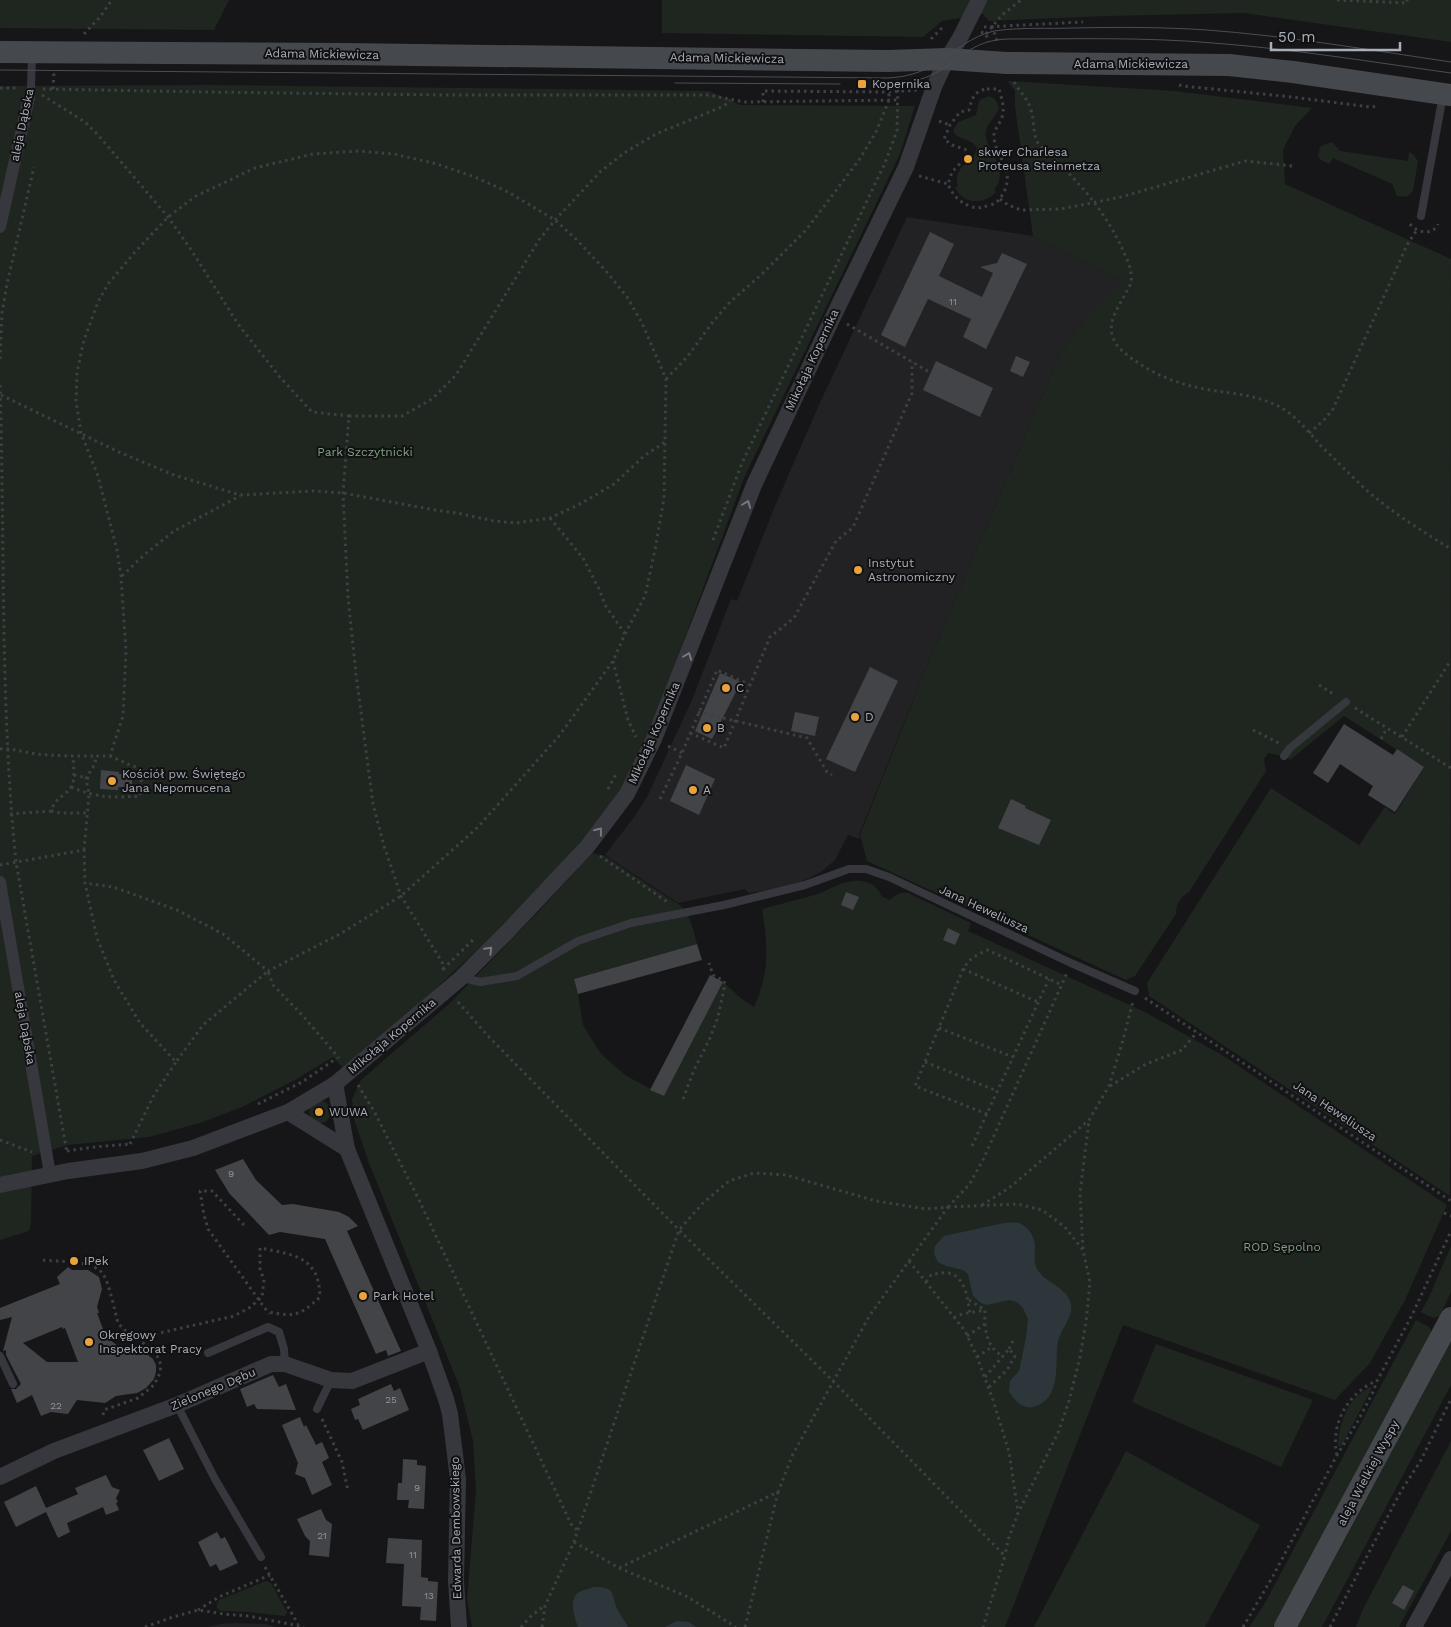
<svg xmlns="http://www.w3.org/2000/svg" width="1451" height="1627" font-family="'Work Sans',sans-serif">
	<rect width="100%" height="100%" fill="#161618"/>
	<g fill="#222225">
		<polygon points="907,217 1033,236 1124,280 1085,319 1061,352 930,658 859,835 860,839 848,835 835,860 821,872 803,881 775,889 749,893 745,889 678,903 605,855 634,817 648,795 692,700 731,599 737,601 775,506 818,407"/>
		<polygon points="233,1623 266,1624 276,1627 208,1627 220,1624"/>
	</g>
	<g fill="#1e261f">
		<polygon points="0,0 229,0 214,30 0,28"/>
		<polygon points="662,0 1451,0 1451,42 1244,13 1107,16 989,21 983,14 942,21 923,37 662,33"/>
		<path d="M1007,81l168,10 137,17 -17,18 -12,24 2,34 166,75 -1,937 -301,-200 -2,-13 124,-195 88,57 26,-38 10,7 29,-47 -80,-51 -54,44 -6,-4 -16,-3 -4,6 2,12 -77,121c-9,5 -13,12 -13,22l-41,62 -9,4 -259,-119 -7,-26 70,-177 131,-306 24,-33 38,-39 -90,-44 -18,-129v-16z"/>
		<polygon points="208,85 709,91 740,105 915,106 900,154 744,478 650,732 618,795 567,859 484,944 410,1012 344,1069 333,1057 293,1081 242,1107 203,1122 149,1137 68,1145 32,1156 31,1223 29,1231 0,1240 0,86"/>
		<path d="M989,96l6,3 4,8c-2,10 -11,14 -13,24 -2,14 12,27 15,41l-1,1 -1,9 -5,8 2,2c-12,13 -33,13 -41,-5l3,-1c-6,-21 15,-21 19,-38 -5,-10 -19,-7 -24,-17l5,-9 18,-7 3,-14 2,-2z"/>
		<polygon points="1332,142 1340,151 1408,161 1409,152 1413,154 1418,161 1413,191 1407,197 1397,196 1392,184 1333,158 1329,164 1321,160 1318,156 1320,147 1323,145"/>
		<path d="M592,853l13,3 68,45c16,6 20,28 24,43l-123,35 4,15 5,31 18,29 24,21 39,21 59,-114 19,17 12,8c16,-35 14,-61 8,-98 19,-5 38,-10 56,-15 8,-3 14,-7 22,-10 15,-6 36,-5 42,13l8,3c6,-6 10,-8 18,-7l63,30 -3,8 175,80 79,44 225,150 -42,95 -35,63 -35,37 -212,-75 -118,302h-533l-5,-28 9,-108 -3,-50 -13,-53 -91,-225 -15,-44 -2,-20 9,-19 89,-77 90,-93z"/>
		<circle cx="320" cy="1112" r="11"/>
		<polygon points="1451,1246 1451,1292 1440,1316 1433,1318 1421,1312 1430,1295"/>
		<polygon points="1416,1320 1429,1327 1432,1332 1287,1602 1273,1627 1249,1627 1265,1603"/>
		<polygon points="1451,1341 1451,1385 1322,1627 1298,1627"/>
		<polygon points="1156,1344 1313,1400 1281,1467 1132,1402"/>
		<path d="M1370,1387l2,1 -31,59 -3,-2c1,-23 10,-47 32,-58z"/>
		<polygon points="1451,1441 1451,1531 1399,1627 1356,1627 1362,1611"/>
		<polygon points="1126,1451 1260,1525 1205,1627 1034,1627"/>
		<polygon points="266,1581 271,1583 287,1612 285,1616 248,1612 221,1611 217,1608 217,1603 219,1600"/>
	</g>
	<g fill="#2d363b">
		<path d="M1004,1223c4,0 11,-1 15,0 10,4 16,14 16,24 0,5 -1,11 0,16 3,19 33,22 36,42 2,12 -10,24 -13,36 -4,22 5,58 -25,66 -11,2 -19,-8 -24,-15l1,-11 9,-10 7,-33 2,-19 -5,-11 -6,-6 -8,-2 -22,5 -6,-2 -8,-7 -5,-22 -5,-4 -17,-4 -8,-4 -4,-8 1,-8 9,-10z"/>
		<path d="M594,1587c22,0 17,6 23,22 3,6 8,12 11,18h-50c-3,-9 -10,-28 1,-35 4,-2 10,-3 15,-5z"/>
		<polygon points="677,1621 689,1622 696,1627 665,1627"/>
	</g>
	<g fill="#434448" fill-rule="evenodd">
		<polygon points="930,232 954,244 939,276 982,297 993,273 980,267 997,263 1002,253 1027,264 986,349 963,337 971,319 928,299 905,347 881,335"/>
		<polygon points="1016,356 1030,362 1023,377 1010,371"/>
		<polygon points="936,361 993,388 980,417 923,390"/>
		<polygon points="870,667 898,681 855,772 826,759"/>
		<polygon points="720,673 741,682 712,739 695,731"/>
		<polygon points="795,712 819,717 815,736 791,731"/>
		<polygon points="1344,724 1393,755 1397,749 1424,767 1395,812 1368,795 1373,786 1340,764 1328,783 1313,773"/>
		<polygon points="686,765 715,779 699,815 670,801"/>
		<polygon points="101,770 119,772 119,774 132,775 132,788 118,787 118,790 100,789"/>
		<polygon points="1011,799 1026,806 1025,808 1051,820 1039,845 998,828"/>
		<polygon points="846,892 859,897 853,910 841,905"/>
		<polygon points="948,928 960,934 955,945 943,940"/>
		<polygon points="697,944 702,960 578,994 574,979"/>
		<polygon points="710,975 723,982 664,1096 650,1090"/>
		<polygon points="243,1159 256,1180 282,1205 293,1204 339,1212 349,1217 358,1226 347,1231 401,1351 388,1356 386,1350 376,1354 325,1239 280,1232 269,1235 229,1193 215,1170"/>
		<path d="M68,1267l4,3h16l11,7 3,12 -5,18 2,6h-2l9,24 20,15h12l10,3 5,4 3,6v7l-2,7 -8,9 -9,5 -21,3 -11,7 -28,-3 -9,14 -17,-2 -10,4 -9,-21 -15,8 -6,-14h5l5,-5 -15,-29v-5l-3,1 9,-34 -12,3v-12l60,-24 -3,-7zM62,1327l1,2 2,-1 13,34h-31l-24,-19z"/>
		<polygon points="273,1375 279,1387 286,1384 296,1410 257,1409 254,1404 247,1407 240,1389"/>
		<polygon points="391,1384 394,1391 400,1388 409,1410 363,1430 358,1419 355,1420 351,1409 360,1405 358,1399"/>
		<polygon points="300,1417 304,1427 306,1425 316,1445 322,1442 329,1458 322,1462 332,1485 312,1495 305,1478 295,1474 298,1463 282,1425"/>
		<polygon points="169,1438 184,1469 159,1481 143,1450"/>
		<polygon points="403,1459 417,1460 417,1465 426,1466 424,1509 408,1508 409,1500 397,1500 398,1483 402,1483"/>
		<polygon points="106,1475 112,1487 120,1490 116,1498 118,1502 116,1503 119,1510 106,1515 103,1507 67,1523 70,1532 58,1538 46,1512 16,1527 4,1502 36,1486 46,1508 78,1494 75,1488"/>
		<polygon points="321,1509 326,1520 332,1524 329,1557 309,1555 310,1541 305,1536 297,1519"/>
		<polygon points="217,1532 221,1539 225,1537 238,1563 220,1571 216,1564 210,1567 198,1542"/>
		<polygon points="388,1538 422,1540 421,1577 428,1578 428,1581 438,1582 436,1621 420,1620 421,1607 402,1606 404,1564 386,1563"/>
		<polygon points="1403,1585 1414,1591 1404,1610 1392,1603"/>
	</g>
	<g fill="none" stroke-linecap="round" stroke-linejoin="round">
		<g stroke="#3d4044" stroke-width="3" stroke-dasharray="2.5 4" stroke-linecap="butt">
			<polyline points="1337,0 1407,3 1407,0"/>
			<polyline points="992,26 998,44"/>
			<polyline points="984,27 1083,22"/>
			<polyline points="981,32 986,34 988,42"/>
			<polyline points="84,34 100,17 112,0"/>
			<polyline points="986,34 1002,15 1021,0"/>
			<polyline points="931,39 941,29 946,29"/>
			<path d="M1014,82c6,10 14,17 17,28 4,12 1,24 8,35 35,32 61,58 82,101 5,11 12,24 10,37 -8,19 -30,41 -14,62 7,9 17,15 26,21 21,13 43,20 67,24 25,4 47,5 70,17 16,9 29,25 41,39 13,12 25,25 38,37 27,26 60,46 92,66"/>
			<polyline points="1179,85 1183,86 1292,97 1370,107 1379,106"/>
			<polyline points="0,88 19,88"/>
			<polyline points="43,89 207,92 443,95 709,95 744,102 898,100"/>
			<polyline points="53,89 54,72"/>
			<path d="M987,89h12c2,7 5,16 4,23 0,9 -10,17 -9,25 1,20 21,31 10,55 -4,7 -6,11 -14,13 -7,2 -11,4 -18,2 -13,-5 -19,-11 -24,-23l4,-12 15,-16v-6l-15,-5 -8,-6 6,-14 10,-13 9,-2c3,-12 5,-19 18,-21z"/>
			<polyline points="42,95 85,122 99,136 168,217 190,248 238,324 279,376 312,412 349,416 343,493 348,598 356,674 373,804 384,846 401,896 442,962 444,973"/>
			<polyline points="763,102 763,91 889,92 917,90"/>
			<polyline points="939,121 950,125"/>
			<polyline points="919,176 948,184"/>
			<polyline points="1000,199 1008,205 1021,210 1061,209 1121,197 1245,161 1293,166"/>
			<path d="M1410,224c7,9 23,12 28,0"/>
			<polyline points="847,324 931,373"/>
			<polyline points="0,359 2,313 7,284 34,167"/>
			<polyline points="666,379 688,356 712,323 730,302 761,275 806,230 859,160 876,132 889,100 889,92"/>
			<path d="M0,385c5,159 0,319 16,477l51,291"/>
			<polyline points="1,395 119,452 174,475 240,495 314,491 343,493 435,510 457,513 494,521 516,523 550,518 582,503 614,484 644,456 665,442"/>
			<polyline points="349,416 402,416 432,399 456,375 539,240 555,220 600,172 624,153 656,134 724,106 730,100"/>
			<polyline points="1309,433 1323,421 1333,409 1408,243 1417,230"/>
			<polyline points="550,518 583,558 599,589 605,605 625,634"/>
			<polyline points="713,540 742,463 885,163 897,131 898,79"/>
			<polyline points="122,576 144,555 174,531 240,496"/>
			<polyline points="613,661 628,720 636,737"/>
			<polyline points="1319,685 1335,695"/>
			<polyline points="1355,708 1451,768"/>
			<polyline points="698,712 807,738 827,772 832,775"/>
			<polyline points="1253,730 1279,743"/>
			<polyline points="690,733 724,748 770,637 794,618 836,541 850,530 854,525 912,393 912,362"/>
			<polyline points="1402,737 1451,660"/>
			<polyline points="1381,739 1387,728"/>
			<polyline points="668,746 682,753"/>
			<path d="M0,749c12,-1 23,3 36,5 19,2 40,2 60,2"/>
			<polyline points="74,775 92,779"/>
			<path d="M71,787c26,11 42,11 69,9l2,-27 -12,-4 -20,-9"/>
			<polyline points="608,789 617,772"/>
			<polyline points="660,799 682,753 717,670 750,685"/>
			<polyline points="51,811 60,813 87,813"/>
			<path d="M10,814l41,-3c5,-15 14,-14 20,-24 5,-8 2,-22 2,-31"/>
			<polyline points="84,850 89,795 86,778 95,764 96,756 110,756 123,716 126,651 121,576 117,550 98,476 81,433 76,401 77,372 84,340 98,302 108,284 135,252 168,217 196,196 255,168 313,154 358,151 394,154 437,164 475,177 508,192 555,220 577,240 606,271 627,297 642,323 666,379 664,498 655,550 645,596 625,634 613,661 559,736 478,827 401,896 340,934 268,971 223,934 177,910 113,887 85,883"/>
			<polyline points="600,856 669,903"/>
			<polyline points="0,865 84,850 85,883 97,938 114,980 140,1023 176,1062 203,1025 268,971 273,985 303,1016 339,1058"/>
			<polyline points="443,969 475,938"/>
			<polyline points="963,969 1038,1002"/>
			<polyline points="1145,998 1451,1201"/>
			<polyline points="458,1002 488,1036 679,1230 833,1381 1005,1556 983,1627"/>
			<polyline points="939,1028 1013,1057"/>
			<polyline points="925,1062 997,1091"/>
			<polyline points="358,1085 374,1111 419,1200 571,1524 578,1531"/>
			<polyline points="1110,1086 1146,1064 1182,1050 1197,1032"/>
			<polyline points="683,1099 694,1070 710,1038 718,1017 725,984 724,981 713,975 709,963"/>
			<polyline points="258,1104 302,1082 337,1058"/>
			<path d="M987,1114l-72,-28 48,-117c6,-10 13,-14 25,-19l74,35"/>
			<polyline points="0,1140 32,1152"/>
			<polyline points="130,1144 154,1095 176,1062"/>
			<polyline points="972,1146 1049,979"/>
			<polyline points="67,1151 94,1147 131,1144"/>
			<polyline points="982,1205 1009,1188 1089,1120 1109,1086 1123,1040 1133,1001"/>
			<polyline points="948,1207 1018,1204 1042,1210 1065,1227 1083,1250 1090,1282 1086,1322 1080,1357 1069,1401 1058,1433 1018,1513 1008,1540 1005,1555"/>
			<polyline points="948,1207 969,1185 983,1160 1067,973"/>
			<polyline points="1444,1213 1451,1216"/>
			<polyline points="244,1225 212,1191 200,1191 204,1215 208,1229 269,1314"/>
			<polyline points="1083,1249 1080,1193 1089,1121"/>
			<path d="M43,1260c15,2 51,0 60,14 6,8 12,38 15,49 6,7 11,12 20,15"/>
			<polyline points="909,1261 965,1331 977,1357 993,1400 1009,1452 1018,1512"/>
			<path d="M926,1282l5,-7c5,-1 12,-3 17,-2 17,2 20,27 22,41"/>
			<path d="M969,1300l16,10c-1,17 1,38 18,46"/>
			<path d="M954,1318c8,-6 20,-5 30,-8"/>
			<polyline points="967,1336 985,1324"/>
			<polyline points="1009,1349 1014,1339"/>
			<polyline points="977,1357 992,1347"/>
			<polyline points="985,1377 1009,1349 1015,1356 1007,1370 989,1387"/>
			<path d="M103,1415l1,-5 34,-12 16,-13 6,-12 1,-8 -4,-9 -19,-18 96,-22 15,-8 13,-11 2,-17 -4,-11v-21c34,7 59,8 60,49 -21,19 -24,20 -52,15"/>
			<polyline points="322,1419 342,1462 348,1491"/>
			<path d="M1337,1455c-7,-31 11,-62 39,-74"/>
			<polyline points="574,1542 619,1568 686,1596 736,1627"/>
			<polyline points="265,1567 298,1624"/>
			<polyline points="198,1610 219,1597 270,1575"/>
			<polyline points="145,1627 173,1617 198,1610 224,1614 249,1616 304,1627"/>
			<polyline points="521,1627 530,1617 544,1606"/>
			<polyline points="542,1627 545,1606 574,1542 679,1230 703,1203 729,1181 754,1173 786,1175 876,1201 926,1209 948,1207 870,1315 793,1454 778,1492 619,1568"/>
			<polyline points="745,1627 778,1492"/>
			<polyline points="1243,1627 1273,1576 1337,1455 1358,1421 1373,1392 1377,1381 1413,1313 1451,1231"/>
			<polyline points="1330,1627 1401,1491 1420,1462 1451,1399"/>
		</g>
		<g stroke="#37383d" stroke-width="8">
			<polyline points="29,98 31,88 32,54"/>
			<polyline points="1421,216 1443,95"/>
			<polyline points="1284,756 1290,748 1346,702"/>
			<polyline points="463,978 480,982 517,976 578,941 631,923 724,905 805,885 849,869 866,869 889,877 1071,963 1135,991"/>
			<polyline points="208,1353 268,1327 279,1332 284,1349 285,1364"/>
			<polyline points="0,1356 13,1384"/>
			<polyline points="177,1405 215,1479 261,1557"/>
			<polyline points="317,1409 331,1380"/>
		</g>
		<g stroke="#37383d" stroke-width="12">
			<polyline points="0,227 29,98"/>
			<polyline points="0,882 50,1174"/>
		</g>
		<g stroke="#37383d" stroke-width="16">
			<polyline points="335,1084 347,1149 429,1351 446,1399 450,1414 458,1479 456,1581 459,1627"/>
			<polyline points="288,1112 347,1149"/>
			<polyline points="0,1185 68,1171 142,1161 193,1148 288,1112 335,1084 461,978 507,932 587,847 627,794 654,739 754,485 833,317 906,167 934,87 947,59 960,38 979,0"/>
			<polyline points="0,1477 54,1451 177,1405 271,1364 285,1364 331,1380 352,1381 429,1351"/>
			<polyline points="1414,1627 1451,1559"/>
		</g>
		<g stroke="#45484d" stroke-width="22">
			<polyline points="0,52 343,54 888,61 947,59 1007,63 1229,65 1293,72 1451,95"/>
			<polyline points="1285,1627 1451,1318"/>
		</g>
		<g stroke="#4a4d52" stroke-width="1">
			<path d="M0,70l888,8c17,-1 33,-5 47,-14 20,-12 36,-28 59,-33 26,-4 54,-2 80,-3 44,-1 88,-1 133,2 81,6 163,20 244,32"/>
			<polyline points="675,83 840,84"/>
			<path d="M902,83c13,-2 26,-5 37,-12 26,-16 36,-31 69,-32 68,0 137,-2 205,4 80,6 159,19 238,30"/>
		</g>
	</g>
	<defs><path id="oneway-chevron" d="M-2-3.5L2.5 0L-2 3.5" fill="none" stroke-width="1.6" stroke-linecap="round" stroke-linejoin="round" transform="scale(1.25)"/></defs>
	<g stroke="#767980">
		<use href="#oneway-chevron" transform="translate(747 504) rotate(-69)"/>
		<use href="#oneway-chevron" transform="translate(688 656) rotate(-69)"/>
		<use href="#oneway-chevron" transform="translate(599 831) rotate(-52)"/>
		<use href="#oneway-chevron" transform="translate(489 950) rotate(-45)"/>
	</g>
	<g fill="#e8a33d" stroke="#111113" stroke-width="2">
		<rect x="857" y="79" width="10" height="10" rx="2.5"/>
		<circle cx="968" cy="159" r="5"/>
		<circle cx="858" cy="570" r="5"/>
		<circle cx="726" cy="688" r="5"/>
		<circle cx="855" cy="717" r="5"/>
		<circle cx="707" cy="728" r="5"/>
		<circle cx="112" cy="781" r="5"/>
		<circle cx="693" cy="790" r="5"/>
		<circle cx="319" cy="1112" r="5"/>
		<circle cx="74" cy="1261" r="5"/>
		<circle cx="363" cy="1296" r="5"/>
		<circle cx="89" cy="1342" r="5"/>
	</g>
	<g text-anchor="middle" stroke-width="4" stroke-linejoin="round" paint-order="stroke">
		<g font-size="10" fill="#90949b">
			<text x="953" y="305">11</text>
			<text x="231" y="1177">9</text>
			<text x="391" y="1403">25</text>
			<text x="56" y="1409">22</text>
			<text x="417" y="1491">9</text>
			<text x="322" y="1539">21</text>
			<text x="413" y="1558">11</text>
			<text x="429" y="1599">13</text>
		</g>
		<g font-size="12" fill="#a9aeb7" stroke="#111113">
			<text transform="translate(322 54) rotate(1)" y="4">Adama Mickiewicza</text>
			<text transform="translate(727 58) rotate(1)" y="4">Adama Mickiewicza</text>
			<text x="1131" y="68">Adama Mickiewicza</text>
			<text transform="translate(22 125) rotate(-78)" y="4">aleja Dąbska</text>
			<text transform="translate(812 360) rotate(-65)" y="4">Mikołaja Kopernika</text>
			<text transform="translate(654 733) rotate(-66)" y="4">Mikołaja Kopernika</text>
			<text transform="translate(984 909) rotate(25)" y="4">Jana Heweliusza</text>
			<text transform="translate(25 1028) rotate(80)" y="4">aleja Dąbska</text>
			<text transform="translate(392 1036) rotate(-40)" y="4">Mikołaja Kopernika</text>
			<text transform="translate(1335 1111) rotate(34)" y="4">Jana Heweliusza</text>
			<text transform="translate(213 1389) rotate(-23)" y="4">Zielonego Dębu</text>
			<text transform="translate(1368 1473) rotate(-62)" y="4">aleja Wielkiej Wyspy</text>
			<text transform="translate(456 1528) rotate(-91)" y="4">Edwarda Dembowskiego</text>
		</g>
		<g font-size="12" fill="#a9aeb7" stroke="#111113" text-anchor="start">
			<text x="872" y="88">Kopernika</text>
			<text x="978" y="156">skwer Charlesa<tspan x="978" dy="14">Proteusa Steinmetza</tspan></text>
			<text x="868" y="567">Instytut<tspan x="868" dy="14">Astronomiczny</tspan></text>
			<text x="736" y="692">C</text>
			<text x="865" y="721">D</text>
			<text x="717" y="732">B</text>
			<text x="122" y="778">Kościół pw. Świętego<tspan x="122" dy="14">Jana Nepomucena</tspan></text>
			<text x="703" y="794">A</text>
			<text x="329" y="1116">WUWA</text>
			<text x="84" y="1265">IPek</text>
			<text x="373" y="1300">Park Hotel</text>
			<text x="99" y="1339">Okręgowy<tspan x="99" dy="14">Inspektorat Pracy</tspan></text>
		</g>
		<g font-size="12" fill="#81a181" stroke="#111113">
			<text x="365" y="456">Park Szczytnicki</text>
			<text x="1282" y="1251">ROD Sępolno</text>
		</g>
	</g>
	<path d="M1271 42v8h129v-8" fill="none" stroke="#a9aeb7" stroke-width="2.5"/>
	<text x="1278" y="42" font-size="15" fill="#a9aeb7" stroke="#111113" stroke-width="4" paint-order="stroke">50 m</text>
</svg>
